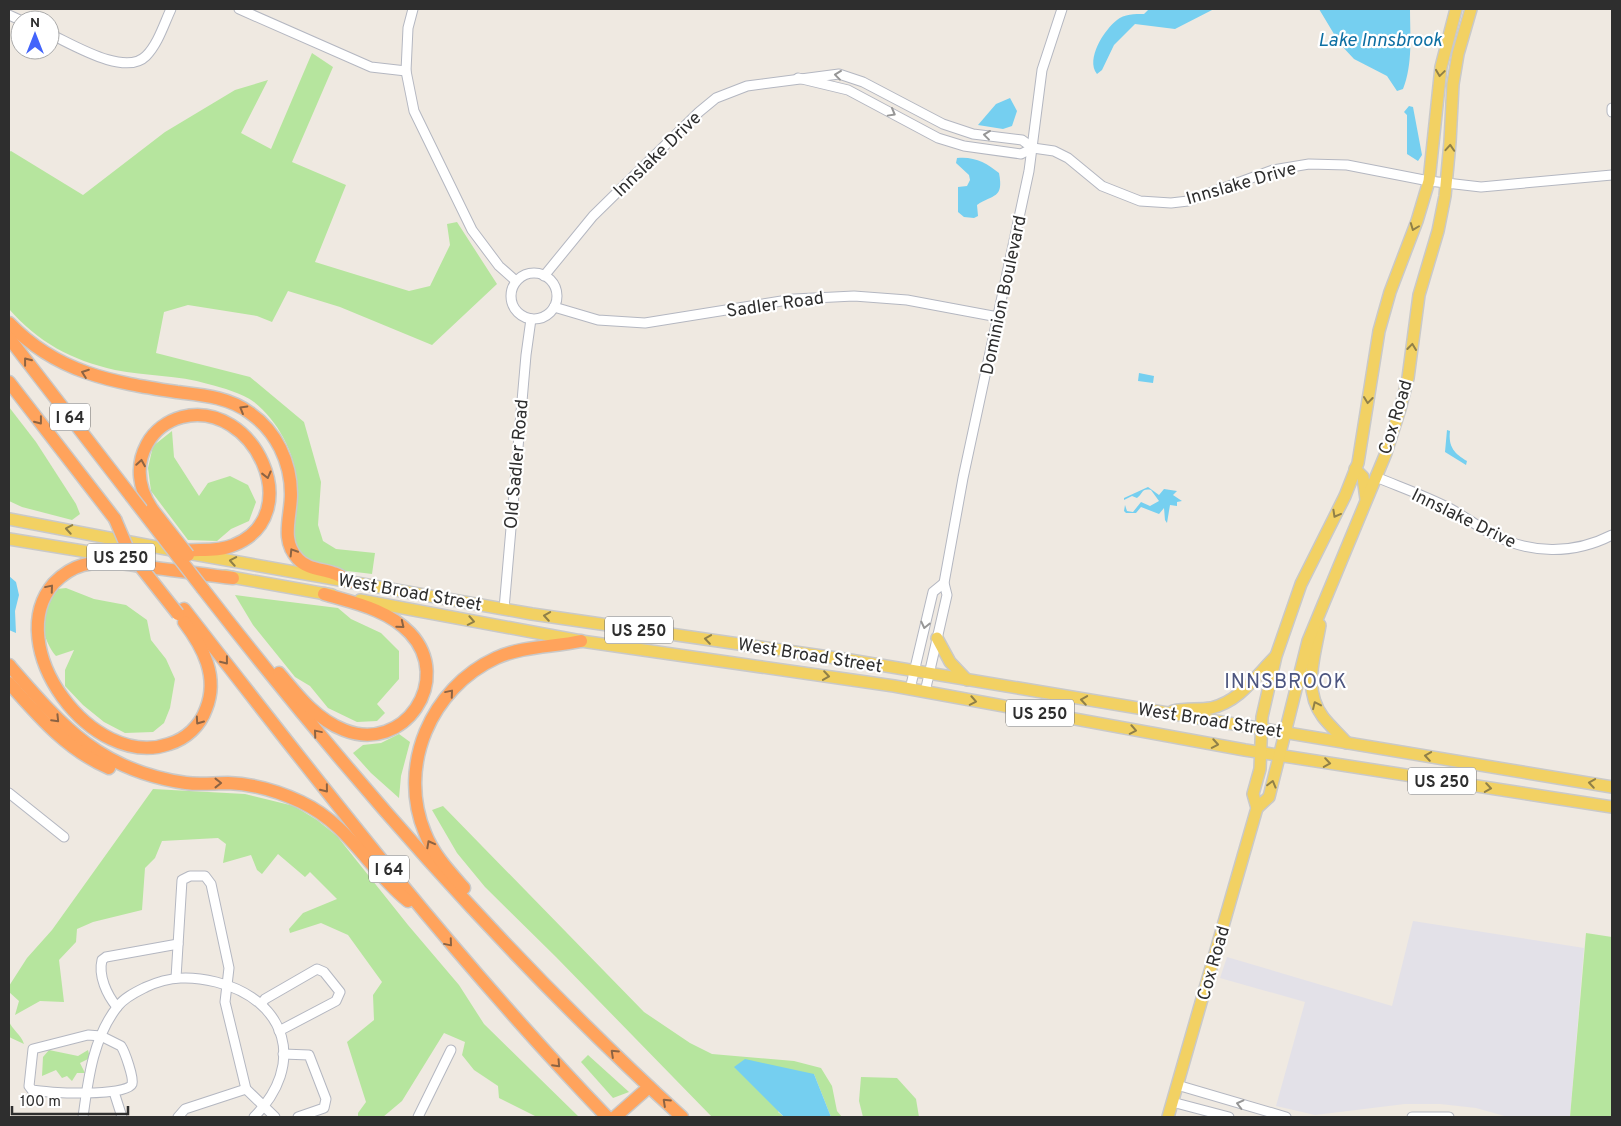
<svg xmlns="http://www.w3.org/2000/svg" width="1621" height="1126" font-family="Overpass,sans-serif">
	<rect width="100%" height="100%" fill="#efe9e1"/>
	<polygon fill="#e3e1e8" points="1413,921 1584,948 1570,1117 1508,1117 1476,1108 1440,1104 1405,1104 1315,1115 1276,1106 1305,1002 1220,978 1227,957 1392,1006"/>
	<g fill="#b6e59e">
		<path d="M312,53l21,14 -41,95 54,23 -31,77 94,29 21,-5 20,-41 -3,-21 10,-2 40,62 -65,61 -92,-38 -52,-16 -16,31 -15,-6 -69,-11 -24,7 -8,41 94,24 54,45 17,60 -3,43 5,16 13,8 39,4 -3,21c-20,-3 -49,-3 -66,-16 -25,-21 -7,-48 -9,-75 -2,-30 -19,-62 -43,-81 -12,-9 -31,-14 -46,-18 -30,-9 -62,-8 -93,-14 -44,-10 -77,-28 -106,-61v-157l2,-1 72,44 82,-63 70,-42 33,-10 -27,53 30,16z"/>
		<polygon points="9,407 36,442 76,504 80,514 72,520 22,507 9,501"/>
		<polygon points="172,431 174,457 199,496 208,483 230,476 248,485 256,502 249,521 231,529 217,541 188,540 151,491 148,468 153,446"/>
		<path d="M66,588l28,11 32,6 21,15 4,20 15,19 9,20 -5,29 -6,15 -11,9 -28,1 -21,-11 -21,-17 -18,-19v-16l9,-20 -18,6c-9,-10 -17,-32 -12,-46 2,-7 9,-14 13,-21z"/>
		<polygon points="235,595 338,608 351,619 381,633 399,651 399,679 377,704 385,713 377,721 357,722 328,708 310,686 295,677 253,625"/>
		<polygon points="399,734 410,742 401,776 399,798 371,773 353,753 363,745 381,743"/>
		<polygon points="153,789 245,794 294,806 317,820 337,836 408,925 459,985 484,1024 579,1117 537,1117 499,1098 498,1086 474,1070 462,1055 465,1042 444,1033 402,1101 383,1117 358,1117 358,1113 366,1102 347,1042 374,1020 373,995 382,982 348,935 321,923 290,933 289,929 303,913 337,899 310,872 305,877 278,854 262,874 257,870 251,855 223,863 226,844 218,838 162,841 155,858 145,868 142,910 93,922 77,929 76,942 59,960 64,1002 40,1001 15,1015 19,1001 9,992 9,986 27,958 52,930"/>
		<polygon points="443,806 644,1012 690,1043 712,1054 794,1061 821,1068 832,1086 837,1111 842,1117 831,1117 814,1074 778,1112 784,1117 712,1117 556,957 485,887 457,853 432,810"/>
		<polygon points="1586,933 1612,937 1612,1117 1570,1117"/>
		<path d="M9,1021c3,9 12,13 15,23l-15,-7z"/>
		<polygon points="49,1050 78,1056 88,1050 90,1058 80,1063 85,1073 77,1073 72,1081 67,1076 62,1078 56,1070 42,1076 43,1057"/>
		<polygon points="588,1055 629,1092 613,1098 581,1062"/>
		<polygon points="861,1077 897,1078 916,1099 919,1117 863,1117 859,1101"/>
	</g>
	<g fill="#75cff0">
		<path d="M1149,9h65l-39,20 -40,-5 -21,21 -12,25 -5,4c-12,-15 8,-45 20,-54 7,-6 18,-6 27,-6z"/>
		<path d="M1319,9h91c0,26 3,55 -7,80l-6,2 -10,-15 -33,-17 -14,-15z"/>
		<polygon points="1010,98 1017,111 1012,126 1003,129 978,125 996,104"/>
		<polygon points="1409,106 1413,107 1422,155 1418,161 1407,154 1407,115 1404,112"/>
		<path d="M957,158c17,-2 30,5 42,15 5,26 -6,21 -22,32l1,11 -4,2 -10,-1 -6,-5v-25l9,-1 3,-6 -1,-5 -13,-12z"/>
		<polygon points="1139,373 1154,376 1153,383 1138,381"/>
		<path d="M1447,430l3,1c-2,16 5,23 17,30l-1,4 -21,-13z"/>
		<path d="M1148,487l11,8 5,-6 13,2 -4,4 9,6 -5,1v4l-7,-1 -3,18 -2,-3 -1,-12 -5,6 -18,-7 -5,6h-10l-2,-2 1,-6 2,6 6,1 8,-10 9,4 9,-5 -8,-11c-10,-2 -8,4 -14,8l-5,-2 -8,4v-2z"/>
		<polygon points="9,576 16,582 19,595 15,611 16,633 9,630"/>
		<polygon points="745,1059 814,1074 831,1117 784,1117 734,1067"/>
	</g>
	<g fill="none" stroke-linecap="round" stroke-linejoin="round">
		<g stroke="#b4b7c1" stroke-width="11">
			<g id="minor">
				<polyline points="239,9 371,67 406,71"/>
				<polyline points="413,9 408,28 406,71 414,111 472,230 499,266 516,281"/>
				<polyline points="9,15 20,20"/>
				<path d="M50,34c22,10 75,43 96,22 12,-12 18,-32 25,-47"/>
				<polyline points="798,78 848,90 938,138 964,146 1021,154 1033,148 1054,151 1068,158 1102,186 1140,201 1171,203 1188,201 1273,170 1309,164 1347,165 1429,181 1481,187 1612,175"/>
				<polyline points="1612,108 1612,112"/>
				<circle cx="534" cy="296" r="23"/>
				<polyline points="544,276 593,216 699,112 716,98 747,86 839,74 863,82 943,124 973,134 1022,140 1033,148"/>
				<polyline points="554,307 598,320 645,323 794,299 854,296 907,300 998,317"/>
				<path d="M1376,477c24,10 50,19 73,31 15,8 28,18 43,26 38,20 81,21 120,1"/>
				<polyline points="504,609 526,355 531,319"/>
				<polyline points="910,689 933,592 944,583"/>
				<polyline points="925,692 947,595 944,583 963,478 1029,171 1042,70 1062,9"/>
				<polyline points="9,793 64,837"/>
				<polyline points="176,978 182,880 190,876 205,876 211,884 229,968 225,1002 246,1089 275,1117"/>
				<polyline points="261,1004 265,999 317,969 324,972 340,992 336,1001 279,1031"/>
				<path d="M117,1007c-10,-12 -19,-31 -15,-47l4,-3 72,-13"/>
				<path d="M88,1035l13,1 20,10c4,6 13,32 11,38 -5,13 -86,9 -100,6l-3,-4 4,-37z"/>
				<polyline points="283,1054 309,1055 326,1099 324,1108 298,1117"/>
				<polyline points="1177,1085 1286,1117"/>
				<polyline points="114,1092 122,1117"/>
				<polyline points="1172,1102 1229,1117"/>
				<path d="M83,1117c5,-37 10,-80 35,-111 7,-9 18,-14 28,-19 24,-11 45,-11 70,-5 72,18 90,83 38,135"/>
				<polyline points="178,1117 185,1109 246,1089"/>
				<polyline points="418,1117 451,1050"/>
				<polyline points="1412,1117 1449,1117"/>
			</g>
		</g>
		<g stroke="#c9c9c9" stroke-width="14">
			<g id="major">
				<polyline points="1355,469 1363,477 1366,499"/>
				<polyline points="9,519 177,551"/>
				<polyline points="9,539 138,560"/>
				<polyline points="193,554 532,614 850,660 1612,787"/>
				<polyline points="225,576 332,595"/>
				<polyline points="360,600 581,641 894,686 1245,750 1612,807"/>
				<path d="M1320,625c-5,31 -18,64 3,92 7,9 16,17 24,26"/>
				<polyline points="937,638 950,662 967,680"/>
				<path d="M1173,711c13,-3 25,-1 38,-3 28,-6 45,-32 64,-51"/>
				<polyline points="1257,808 1269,797 1308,641 1386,453 1400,409 1408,378 1419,295 1438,231 1445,196 1450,142 1453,84 1458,54 1471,9"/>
				<polyline points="1168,1117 1257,808 1253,794 1260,769 1262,717 1276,656 1301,584 1345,496 1358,463 1379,331 1390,292 1417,221 1429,181 1441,67 1456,9"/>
			</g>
		</g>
		<g stroke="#c9c9c9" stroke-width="15">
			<g id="highway">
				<path d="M9,323c48,50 103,59 168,69 25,3 52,5 73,21 26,18 41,49 41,81 0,23 -11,46 7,65 9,10 23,10 35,14 6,1 11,6 17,9"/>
				<polyline points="9,338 131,496"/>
				<polyline points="9,382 115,519"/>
				<path d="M152,509c-13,-20 -17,-43 -5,-65 7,-13 20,-23 35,-27 72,-18 126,98 52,128 -16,7 -35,4 -52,6"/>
				<path d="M203,589c146,188 303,368 479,528"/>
				<path d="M184,609c135,174 270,349 423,508"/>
				<path d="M184,622c19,25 35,55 22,87 -6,17 -20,30 -37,35 -77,27 -169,-99 -115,-161 8,-8 18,-15 29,-18 24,-6 48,0 72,3 26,3 52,7 78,10"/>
				<path d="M9,665c53,61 91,106 177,118 14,2 28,0 42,0 25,1 50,8 73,19 49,23 67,67 107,99"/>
				<path d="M279,673c19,23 37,46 65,57 60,24 110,-50 66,-97 -23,-24 -56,-30 -86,-39"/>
				<path d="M9,683c30,34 58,67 100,85"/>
				<path d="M464,888c-15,-17 -31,-34 -39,-55 -28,-67 6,-145 71,-175 26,-12 57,-11 85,-17"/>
				<polyline points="615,1117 649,1087"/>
			</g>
		</g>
		<use href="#minor" stroke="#fff" stroke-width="9"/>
		<use href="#major" stroke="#f2d163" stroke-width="11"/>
		<use href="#highway" stroke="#ffa35c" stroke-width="12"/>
		<g stroke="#c9c9c9" stroke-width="15" stroke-linecap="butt">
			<g id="highway-bridge">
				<polyline points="131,496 203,589"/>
				<polyline points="152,509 188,555"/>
				<polyline points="115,519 129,552 178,614"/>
			</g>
		</g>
		<use href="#highway-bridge" stroke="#ffa35c" stroke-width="12"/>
	</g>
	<defs><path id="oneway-chevron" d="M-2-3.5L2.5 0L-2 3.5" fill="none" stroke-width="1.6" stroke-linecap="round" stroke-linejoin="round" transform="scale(1.25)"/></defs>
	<g stroke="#908048">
		<use href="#oneway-chevron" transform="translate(1440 73) rotate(98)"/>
		<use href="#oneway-chevron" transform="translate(1450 148) rotate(-86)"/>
		<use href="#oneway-chevron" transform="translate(1414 227) rotate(111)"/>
		<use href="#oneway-chevron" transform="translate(1412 347) rotate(-83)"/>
		<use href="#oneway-chevron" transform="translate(1368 400) rotate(97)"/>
		<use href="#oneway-chevron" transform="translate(1336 514) rotate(119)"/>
		<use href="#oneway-chevron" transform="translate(69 529) rotate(-170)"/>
		<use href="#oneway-chevron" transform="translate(233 561) rotate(-170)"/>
		<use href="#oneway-chevron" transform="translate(547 616) rotate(-171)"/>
		<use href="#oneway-chevron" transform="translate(471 621) rotate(11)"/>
		<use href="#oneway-chevron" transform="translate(708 639) rotate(-172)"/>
		<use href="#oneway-chevron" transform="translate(826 676) rotate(8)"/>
		<use href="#oneway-chevron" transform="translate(1084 700) rotate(-171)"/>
		<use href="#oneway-chevron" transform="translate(973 701) rotate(11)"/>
		<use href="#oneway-chevron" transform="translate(1316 705) rotate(-115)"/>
		<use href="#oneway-chevron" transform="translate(1133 730) rotate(11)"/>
		<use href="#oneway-chevron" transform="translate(1215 744) rotate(10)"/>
		<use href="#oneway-chevron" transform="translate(1428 756) rotate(-171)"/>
		<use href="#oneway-chevron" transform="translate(1327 763) rotate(9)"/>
		<use href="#oneway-chevron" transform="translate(1592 783) rotate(-171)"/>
		<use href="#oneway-chevron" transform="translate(1272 784) rotate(-75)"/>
		<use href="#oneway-chevron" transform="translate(1488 788) rotate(9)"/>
	</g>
	<g stroke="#969696">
		<use href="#oneway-chevron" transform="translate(838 75) rotate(-173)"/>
		<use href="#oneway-chevron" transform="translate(892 113) rotate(29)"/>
		<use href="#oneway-chevron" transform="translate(987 135) rotate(-173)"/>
		<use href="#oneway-chevron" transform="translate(925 625) rotate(103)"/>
		<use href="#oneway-chevron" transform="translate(1240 1104) rotate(-166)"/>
	</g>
	<g stroke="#8c6343">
		<use href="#oneway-chevron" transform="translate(27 361) rotate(-128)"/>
		<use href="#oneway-chevron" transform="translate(85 373) rotate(-160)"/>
		<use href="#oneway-chevron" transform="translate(243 409) rotate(-150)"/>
		<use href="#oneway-chevron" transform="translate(39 421) rotate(52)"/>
		<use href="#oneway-chevron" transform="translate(141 463) rotate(-81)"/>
		<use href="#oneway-chevron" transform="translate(267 475) rotate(76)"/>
		<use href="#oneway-chevron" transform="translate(293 552) rotate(-122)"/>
		<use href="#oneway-chevron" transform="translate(50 588) rotate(-50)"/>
		<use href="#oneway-chevron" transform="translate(401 625) rotate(39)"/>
		<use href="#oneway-chevron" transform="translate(225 661) rotate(52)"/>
		<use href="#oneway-chevron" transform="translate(450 693) rotate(-50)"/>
		<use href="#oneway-chevron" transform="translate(56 719) rotate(46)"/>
		<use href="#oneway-chevron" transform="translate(199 721) rotate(125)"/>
		<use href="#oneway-chevron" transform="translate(317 733) rotate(-130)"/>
		<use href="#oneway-chevron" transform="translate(218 783)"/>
		<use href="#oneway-chevron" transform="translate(325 789) rotate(51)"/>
		<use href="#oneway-chevron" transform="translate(430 844) rotate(-118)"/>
		<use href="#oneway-chevron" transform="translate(449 943) rotate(50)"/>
		<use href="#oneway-chevron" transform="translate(614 1053) rotate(-137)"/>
		<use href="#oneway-chevron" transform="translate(557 1064) rotate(47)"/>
		<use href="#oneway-chevron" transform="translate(666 1102) rotate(-137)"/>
	</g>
	<g text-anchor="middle" stroke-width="4.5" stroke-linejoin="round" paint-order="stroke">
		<g fill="#fff" stroke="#6d6d6d" stroke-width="1">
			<rect x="50" y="403.5" width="40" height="27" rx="4"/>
			<rect x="87" y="543.5" width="68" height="27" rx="4"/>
			<rect x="605" y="616.5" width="68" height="27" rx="4"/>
			<rect x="1006" y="699.5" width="68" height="27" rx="4"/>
			<rect x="1408" y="767.5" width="68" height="27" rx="4"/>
			<rect x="369" y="855.5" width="40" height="27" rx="4"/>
		</g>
		<g font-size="16" font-weight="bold" fill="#2e2e2e">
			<text x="70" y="423">I 64</text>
			<text x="121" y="563">US 250</text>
			<text x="639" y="636">US 250</text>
			<text x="1040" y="719">US 250</text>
			<text x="1442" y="787">US 250</text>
			<text x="389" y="875">I 64</text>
		</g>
		<g font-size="18" fill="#2e2e2e" stroke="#fff">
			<text transform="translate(657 154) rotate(-44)" y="6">Innslake Drive</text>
			<text transform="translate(1241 183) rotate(-16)" y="6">Innslake Drive</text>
			<text transform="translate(1003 295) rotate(-78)" y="6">Dominion Boulevard</text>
			<text transform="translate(775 304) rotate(-8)" y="6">Sadler Road</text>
			<text transform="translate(1395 417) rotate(-73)" y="6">Cox Road</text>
			<text transform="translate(516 464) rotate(-85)" y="6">Old Sadler Road</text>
			<text transform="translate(1464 518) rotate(26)" y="6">Innslake Drive</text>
			<text transform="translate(410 592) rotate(10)" y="6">West Broad Street</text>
			<text transform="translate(810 655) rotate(9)" y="6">West Broad Street</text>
			<text transform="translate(1210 720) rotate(9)" y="6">West Broad Street</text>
			<text transform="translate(1213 963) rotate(-74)" y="6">Cox Road</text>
		</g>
		<g font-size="19" font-style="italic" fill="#0d6fa3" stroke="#fff">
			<text x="1380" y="46">Lake Innsbrook</text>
		</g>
		<g font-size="20" letter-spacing="1" fill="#4d5680" stroke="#fff">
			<text x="1286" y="688">INNSBROOK</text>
		</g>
	</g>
	<rect width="1621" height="1126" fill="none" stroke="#2e2e2e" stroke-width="20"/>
	<g transform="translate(35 35)"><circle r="24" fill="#ffffff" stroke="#ababab"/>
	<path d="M0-4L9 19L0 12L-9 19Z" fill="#4264fb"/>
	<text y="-8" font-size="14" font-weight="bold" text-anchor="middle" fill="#2e2e2e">N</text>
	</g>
	<path d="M12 1106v8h116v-8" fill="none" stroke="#2e2e2e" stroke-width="2.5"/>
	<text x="20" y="1106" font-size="15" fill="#2e2e2e" stroke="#ffffff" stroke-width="4" paint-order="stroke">100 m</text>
</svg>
